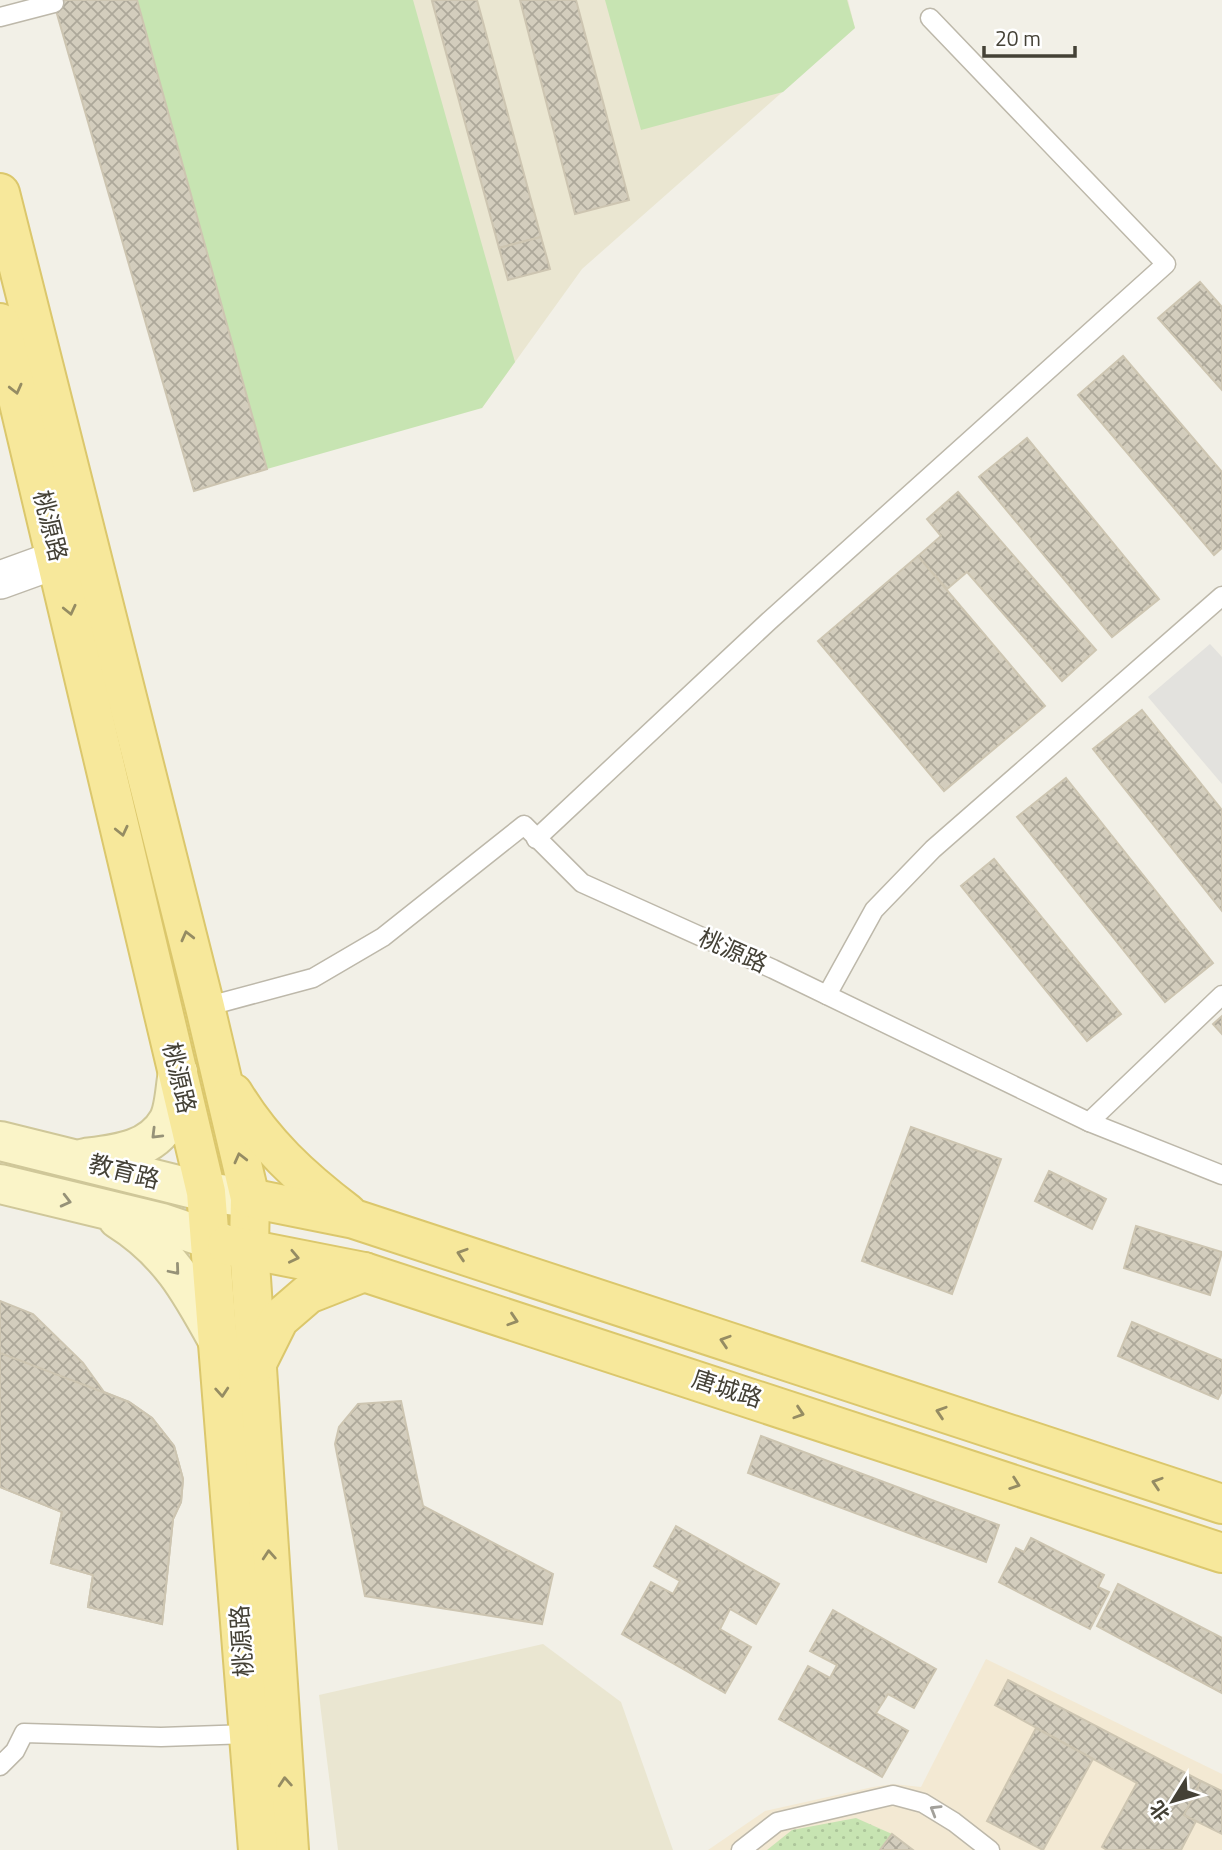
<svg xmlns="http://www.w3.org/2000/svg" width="1222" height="1850" font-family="'Titillium Web','Noto Sans SC',sans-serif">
	<defs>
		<pattern id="park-dots" width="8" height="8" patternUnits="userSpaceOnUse" patternTransform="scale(1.75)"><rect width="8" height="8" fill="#c7e4b2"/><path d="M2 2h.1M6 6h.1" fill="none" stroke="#acc59a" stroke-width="1.8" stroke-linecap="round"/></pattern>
		<pattern id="building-cross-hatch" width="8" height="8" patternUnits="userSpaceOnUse" patternTransform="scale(1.75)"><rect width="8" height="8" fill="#d3cdbd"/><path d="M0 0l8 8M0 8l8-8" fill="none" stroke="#ada89a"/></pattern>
	</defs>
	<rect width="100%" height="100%" fill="#f2f0e7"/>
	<polygon fill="#f3e9d3" points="986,1659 1222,1774 1222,1850 708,1850 765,1811 873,1787 893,1784 921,1787"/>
	<g fill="#eae6d1">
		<polygon points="137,0 848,0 855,28 582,269 482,408"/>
		<polygon points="543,1644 621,1702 673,1850 338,1850 319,1695"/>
	</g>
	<polygon fill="url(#park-dots)" points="856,1818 892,1834 880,1850 767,1850 792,1830"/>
	<g fill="#c7e4b2">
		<polygon points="137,0 413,0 515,362 482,408 267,469"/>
		<polygon points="605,0 847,0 855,28 783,92 641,130"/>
	</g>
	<polygon fill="#e3e2de" points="1210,644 1222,657 1222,784 1148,697"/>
	<g fill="url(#building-cross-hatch)" stroke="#cdc5b1" stroke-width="2">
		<polygon points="53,0 137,0 267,469 194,491"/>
		<polygon points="438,0 477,0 541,237 499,248 432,1"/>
		<polygon points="520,0 576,0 629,200 575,214"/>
		<polygon points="541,237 550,269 508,280 499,248"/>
		<polygon points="1200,282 1222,307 1222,390 1158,318"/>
		<polygon points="1123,356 1222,472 1222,548 1214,555 1078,395"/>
		<polygon points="1027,438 1159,599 1112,637 979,477"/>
		<polygon points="958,492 1096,650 1062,681 967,572 947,589 918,556 941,536 927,519"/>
		<polygon points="918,556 1045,706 944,791 818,641"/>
		<polygon points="1142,710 1222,810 1222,911 1093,749"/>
		<polygon points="1066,778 1213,963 1165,1002 1017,817"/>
		<polygon points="994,859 1121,1014 1087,1041 961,886"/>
		<polygon points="1222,1016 1222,1034 1213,1024"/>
		<polygon points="911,1127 1001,1159 952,1294 862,1261"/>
		<polygon points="1049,1171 1106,1199 1092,1229 1035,1201"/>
		<polygon points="1136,1226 1222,1252 1210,1295 1124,1268"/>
		<polygon points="0,1301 33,1314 83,1363 104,1392 129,1402 152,1418 174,1446 183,1479 181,1502 173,1519 162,1624 88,1607 93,1575 51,1563 62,1512 0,1487"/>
		<polygon points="1132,1322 1222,1360 1222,1391 1218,1399 1118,1356"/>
		<polygon points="0,1353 129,1402 152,1418 174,1446 183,1479 181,1502 173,1519 162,1624 88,1607 93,1575 51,1563 62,1512 0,1487"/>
		<polygon points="401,1401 423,1506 553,1574 542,1624 365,1596 335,1444 339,1427 358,1404"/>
		<polygon points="761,1436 999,1525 986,1562 748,1473"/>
		<polygon points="676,1526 779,1584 756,1624 730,1609 720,1629 751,1647 725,1693 622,1634 651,1582 673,1594 680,1581 654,1566"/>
		<polygon points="1031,1538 1104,1575 1098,1587 1109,1592 1090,1629 999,1582 1016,1548 1024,1552"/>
		<polygon points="1118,1584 1222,1638 1222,1693 1097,1626"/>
		<polygon points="833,1610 936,1669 914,1708 888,1694 876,1713 908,1731 882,1777 779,1719 808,1666 830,1678 837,1665 810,1651"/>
		<polygon points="1008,1680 1201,1781 1184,1815 1196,1821 1181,1850 1107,1850 1102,1847 1137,1783 995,1705"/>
		<polygon points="1036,1728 1093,1759 1043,1850 987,1821"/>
		<polygon points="1201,1781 1222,1791 1222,1834 1184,1815"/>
		<polygon points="892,1834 913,1850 880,1850"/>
	</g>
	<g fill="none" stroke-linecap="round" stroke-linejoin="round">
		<g stroke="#bdb8aa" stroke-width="21">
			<g id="lane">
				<polyline points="0,17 54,3"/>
				<polyline points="536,839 769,621 1166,264 930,18"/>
				<polyline points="827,995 874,910 933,849 1222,596"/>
				<polyline points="205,1007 313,978 383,937 524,825 582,883 773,969 1089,1122 1222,995"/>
				<polyline points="1089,1122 1222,1175"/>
				<polyline points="0,1766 15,1751 24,1733 161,1737 249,1734"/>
				<polyline points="741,1850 777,1822 893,1795 923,1803 954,1822 990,1850"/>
			</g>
		</g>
		<g stroke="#bdb8aa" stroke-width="40">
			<polyline id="street" points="0,580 58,559"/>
		</g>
		<g stroke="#cfc799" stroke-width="42">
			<g id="secondary">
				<polyline points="0,1141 206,1192 250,1198"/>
				<path d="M85,1158c31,-4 66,-7 83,-37 7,-12 7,-34 10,-49"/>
				<polyline points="0,1184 162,1223 227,1245"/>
				<path d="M118,1219c51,32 72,71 100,122"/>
			</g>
		</g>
		<g stroke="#dbc76c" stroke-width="42">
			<g id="primary">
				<polyline points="0,193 205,1007 250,1198 249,1248 289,1850"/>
				<polyline points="0,323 206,1192 258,1850"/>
				<path d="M233,1093c30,50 68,85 114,120"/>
				<polyline points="250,1198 354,1219 1222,1504"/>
				<polyline points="227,1245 364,1272 1222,1553"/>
				<polyline points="257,1363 279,1319 308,1294 364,1272"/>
			</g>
		</g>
		<use href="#lane" stroke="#fff" stroke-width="18"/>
		<use href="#street" stroke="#fff" stroke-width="37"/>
		<use href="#secondary" stroke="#faf4c8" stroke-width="38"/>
		<use href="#primary" stroke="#f7e89b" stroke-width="38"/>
	</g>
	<defs><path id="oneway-chevron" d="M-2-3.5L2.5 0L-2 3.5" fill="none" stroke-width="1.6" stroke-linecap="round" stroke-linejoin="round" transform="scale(1.75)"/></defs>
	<g stroke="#958c63">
		<use href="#oneway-chevron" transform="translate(16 389) rotate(76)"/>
		<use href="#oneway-chevron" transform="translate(70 610) rotate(77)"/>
		<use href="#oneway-chevron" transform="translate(122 831) rotate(77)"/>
		<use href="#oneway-chevron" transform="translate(187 936) rotate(-104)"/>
		<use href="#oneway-chevron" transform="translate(240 1158) rotate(-104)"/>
		<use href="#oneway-chevron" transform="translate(462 1254) rotate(-162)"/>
		<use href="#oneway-chevron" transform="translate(294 1257) rotate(12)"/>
		<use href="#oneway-chevron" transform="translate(513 1320) rotate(18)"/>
		<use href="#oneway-chevron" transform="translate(725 1341) rotate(-162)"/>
		<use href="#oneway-chevron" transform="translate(222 1392) rotate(86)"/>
		<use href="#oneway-chevron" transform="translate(941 1412) rotate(-162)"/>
		<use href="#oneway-chevron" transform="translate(799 1413) rotate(18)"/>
		<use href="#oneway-chevron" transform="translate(1157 1483) rotate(-162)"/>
		<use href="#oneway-chevron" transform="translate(1015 1484) rotate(19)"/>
		<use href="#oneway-chevron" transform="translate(269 1555) rotate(-94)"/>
		<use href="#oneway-chevron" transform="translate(285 1782) rotate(-94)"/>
	</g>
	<g stroke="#969278">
		<use href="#oneway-chevron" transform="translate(156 1134) rotate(135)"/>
		<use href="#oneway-chevron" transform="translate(66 1201) rotate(14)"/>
		<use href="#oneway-chevron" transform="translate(175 1270) rotate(50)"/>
	</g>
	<use stroke="#a2a09a" href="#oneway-chevron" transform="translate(935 1810) rotate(-149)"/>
	<g text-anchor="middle" stroke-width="5" stroke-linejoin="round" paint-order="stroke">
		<g font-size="24" fill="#444136" stroke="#fff">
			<text transform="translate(50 526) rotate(76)" y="8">桃源路</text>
			<text transform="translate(733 951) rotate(24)" y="8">桃源路</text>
			<text transform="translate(179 1078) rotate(77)" y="8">桃源路</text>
			<text transform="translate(124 1172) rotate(14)" y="8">教育路</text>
			<text transform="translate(727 1389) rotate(18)" y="8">唐城路</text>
			<text transform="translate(242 1641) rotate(-94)" y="8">桃源路</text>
		</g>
	</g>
	<g transform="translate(1173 1801) rotate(233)" stroke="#ffffff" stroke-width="5" paint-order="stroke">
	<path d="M0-5L12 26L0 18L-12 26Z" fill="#444136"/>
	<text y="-10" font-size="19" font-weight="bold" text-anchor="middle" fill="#444136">北</text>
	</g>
	<path d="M984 46v10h91v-10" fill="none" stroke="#444136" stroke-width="3.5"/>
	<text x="995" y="46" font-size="21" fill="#444136" stroke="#ffffff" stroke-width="5" paint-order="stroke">20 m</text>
</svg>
